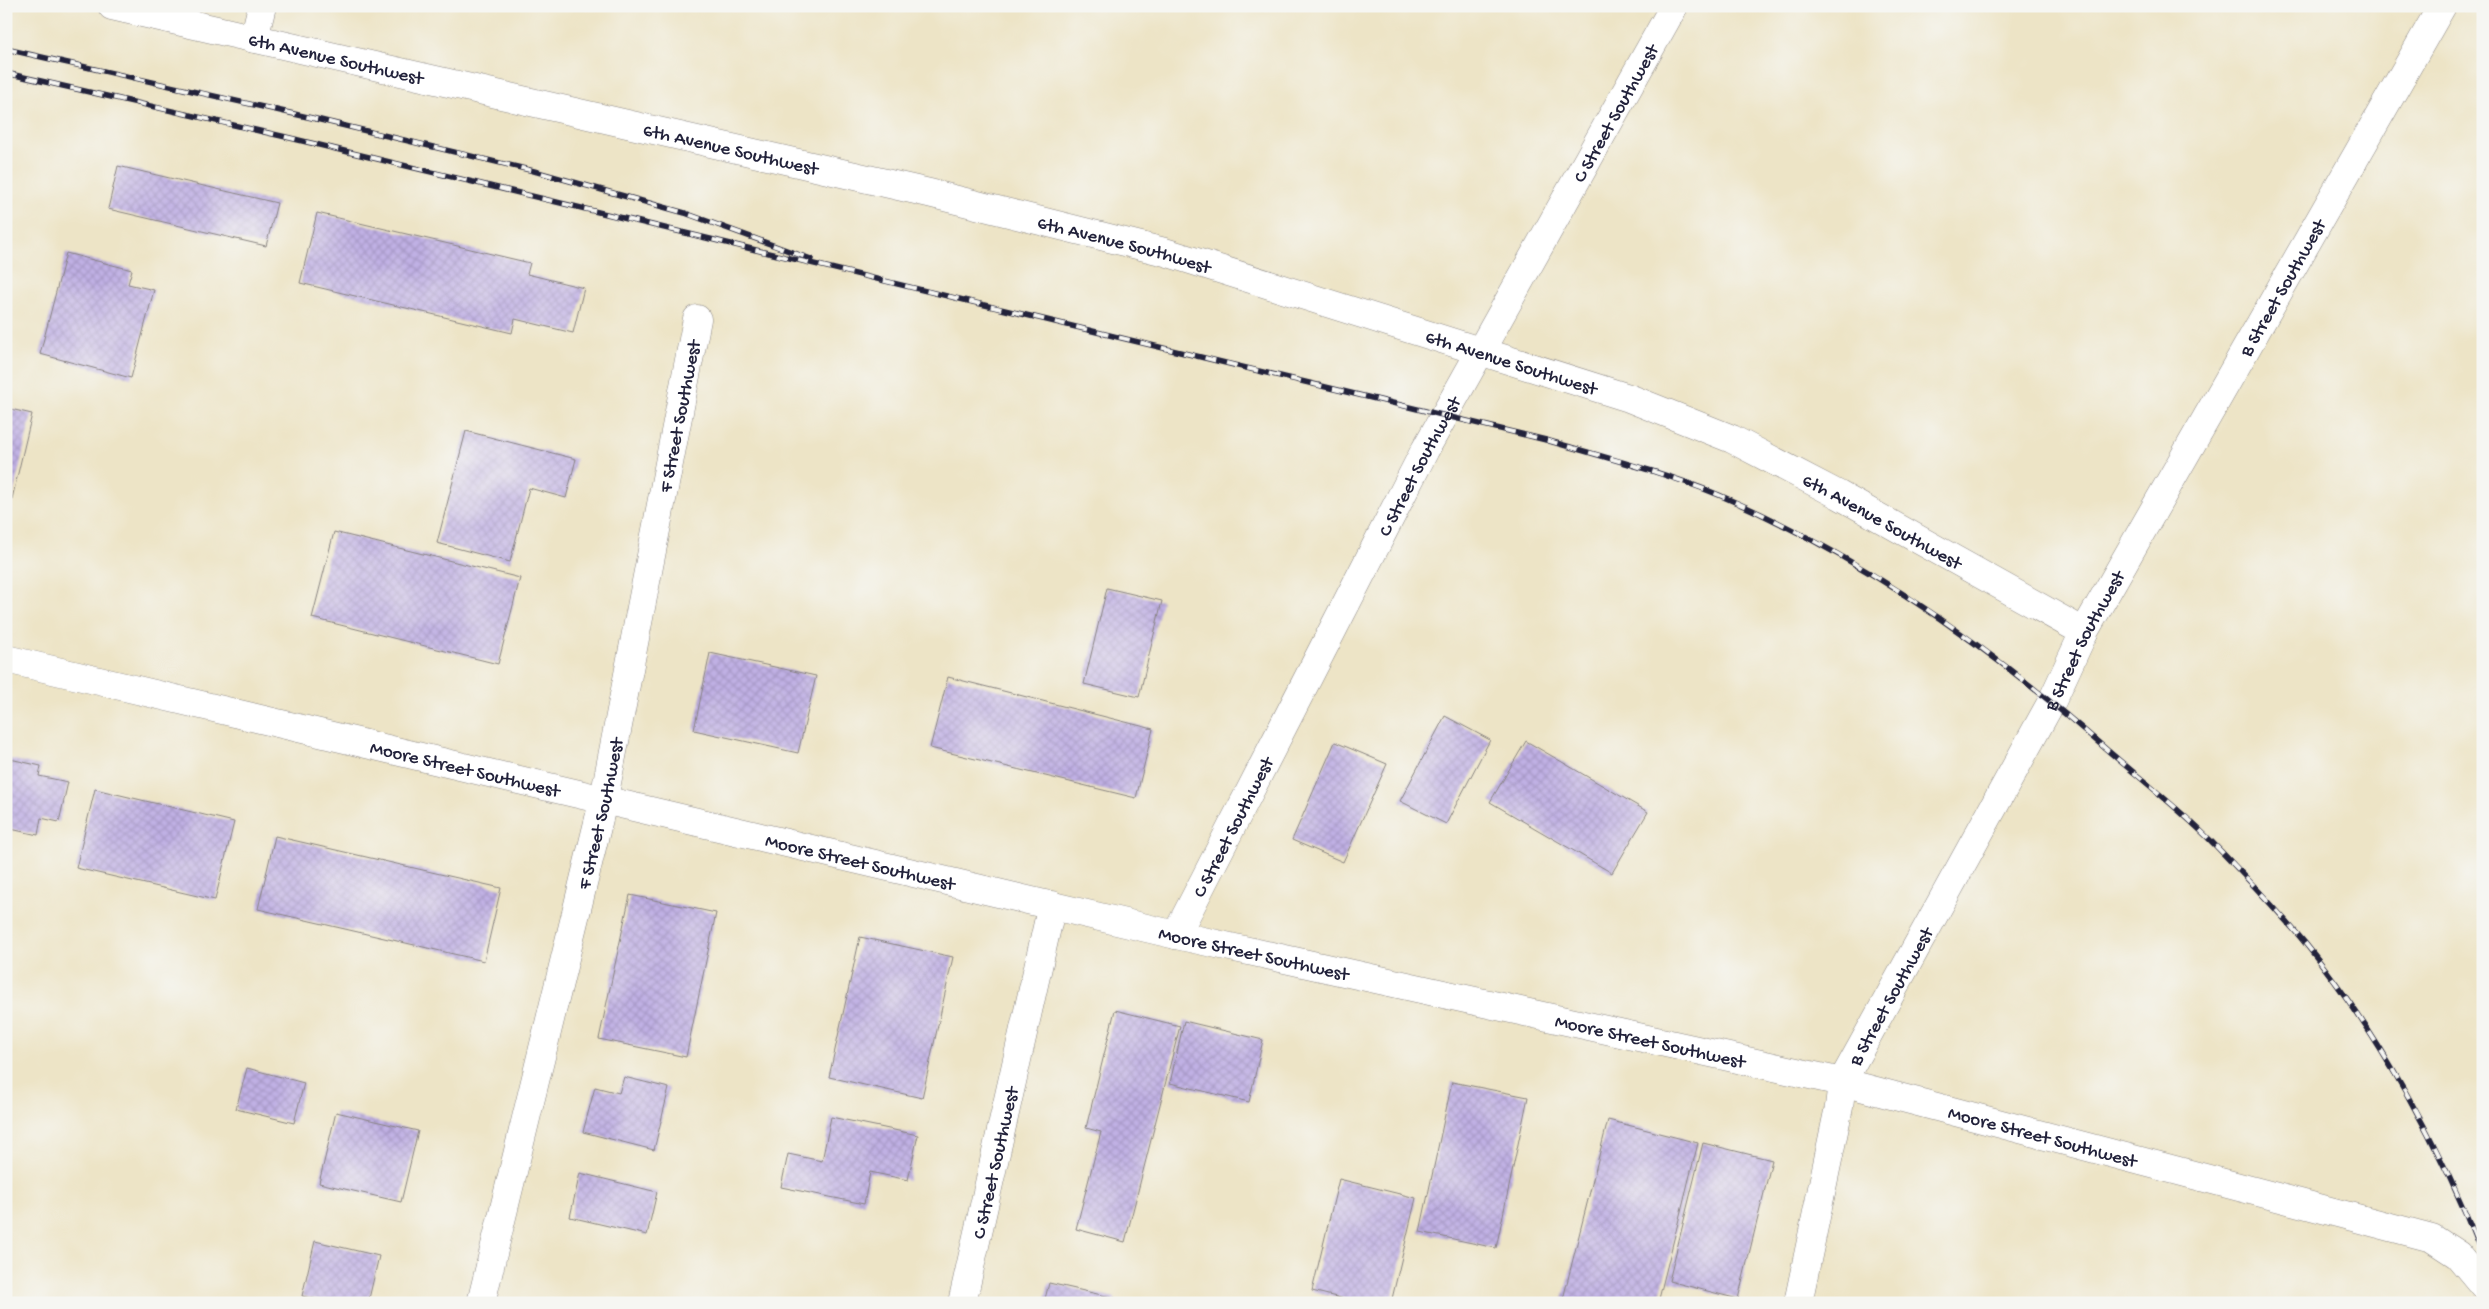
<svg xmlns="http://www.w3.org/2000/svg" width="2489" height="1309" font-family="'Gochi Hand',sans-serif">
	<defs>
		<pattern id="building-cross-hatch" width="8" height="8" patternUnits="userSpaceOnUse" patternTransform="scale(1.25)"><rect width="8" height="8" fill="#c0b0e4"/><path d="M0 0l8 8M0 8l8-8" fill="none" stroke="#a597c4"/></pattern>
	</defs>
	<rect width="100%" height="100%" fill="#f6f6f2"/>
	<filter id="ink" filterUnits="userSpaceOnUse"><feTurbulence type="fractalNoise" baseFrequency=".02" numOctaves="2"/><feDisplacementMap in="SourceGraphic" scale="10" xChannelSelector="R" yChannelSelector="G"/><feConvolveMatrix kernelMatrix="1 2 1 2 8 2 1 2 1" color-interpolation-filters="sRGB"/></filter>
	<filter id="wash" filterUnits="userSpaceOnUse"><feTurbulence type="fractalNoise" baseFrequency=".0096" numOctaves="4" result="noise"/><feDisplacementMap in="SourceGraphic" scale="20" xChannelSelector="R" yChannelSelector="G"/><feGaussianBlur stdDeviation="1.12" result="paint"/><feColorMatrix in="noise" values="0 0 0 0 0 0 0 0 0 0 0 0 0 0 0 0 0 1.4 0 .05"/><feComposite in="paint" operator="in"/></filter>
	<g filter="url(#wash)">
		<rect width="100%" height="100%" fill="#ede4c6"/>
		<g id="blocks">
			<g fill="url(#building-cross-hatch)">
				<polygon points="118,166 277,203 266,246 108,209"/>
				<polygon points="317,213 530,263 527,274 584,288 573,333 515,319 512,333 300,283"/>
				<polygon points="66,253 132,270 128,284 154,290 131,378 40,354"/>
				<polygon points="6,408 32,414 7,520 6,520"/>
				<polygon points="466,431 576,459 566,498 529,488 510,562 437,543"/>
				<polygon points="334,532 520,578 498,664 312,618"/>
				<polygon points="1107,588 1162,601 1139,697 1084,684"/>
				<polygon points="710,653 816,676 798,753 694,730"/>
				<polygon points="948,677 1153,729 1136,798 930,748"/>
				<polygon points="1445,716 1490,740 1446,824 1400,801"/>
				<polygon points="1526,741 1648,812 1612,873 1490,802"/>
				<polygon points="1335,742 1387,764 1343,862 1292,840"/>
				<polygon points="10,759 41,766 39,776 68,782 59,822 41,818 38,835 6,828 6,777"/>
				<polygon points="95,789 234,822 215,900 76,868"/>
				<polygon points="275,836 501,888 484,961 258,909"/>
				<polygon points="630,895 716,913 686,1057 599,1039"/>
				<polygon points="860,937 953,957 922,1098 829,1077"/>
				<polygon points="1115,1010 1180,1026 1125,1242 1076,1229 1101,1132 1086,1128"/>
				<polygon points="1184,1021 1263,1040 1249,1102 1170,1083"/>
				<polygon points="247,1068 304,1083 294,1123 236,1109"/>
				<polygon points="624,1077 669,1088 654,1150 583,1132 595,1087 619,1093"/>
				<polygon points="1452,1082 1528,1097 1496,1248 1420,1232"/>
				<polygon points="336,1112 418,1131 401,1202 319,1183"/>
				<polygon points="831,1117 918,1135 908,1180 870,1172 864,1204 781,1187 788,1154 822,1161"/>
				<polygon points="1608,1120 1698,1143 1658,1303 1562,1303"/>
				<polygon points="1703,1143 1772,1160 1738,1299 1669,1281"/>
				<polygon points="580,1173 657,1192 647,1235 570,1217"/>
				<polygon points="1339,1179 1416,1198 1391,1303 1361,1303 1312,1291"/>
				<polygon points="315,1241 379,1256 368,1303 330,1303 302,1296"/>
				<polygon points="1049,1283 1115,1298 1114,1303 1044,1303"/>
			</g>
		</g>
	</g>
	<g filter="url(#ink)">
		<use href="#blocks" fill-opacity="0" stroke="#888380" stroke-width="1"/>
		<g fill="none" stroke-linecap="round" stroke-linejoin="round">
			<g stroke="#888380" stroke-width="29">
				<g id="minor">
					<path id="s1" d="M112,6l817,187 236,59 464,146 103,41 107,56 245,137"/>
					<polyline points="254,39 262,6"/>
					<path id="s2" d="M6,659l1170,276 666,147 590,156 26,17 25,30"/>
					<path id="s3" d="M1176,935l249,-485 249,-444"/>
					<path id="s4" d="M481,1303l123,-505 93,-479"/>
					<path id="s5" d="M962,1303l90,-398"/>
					<path id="s6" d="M1798,1303l41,-196 3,-25 210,-381 32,-69 358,-626"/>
				</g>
			</g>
			<use href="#minor" stroke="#fff" stroke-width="28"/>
			<g stroke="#22223b" stroke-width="5.5">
				<g id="rail">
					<polyline points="6,49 312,118 534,171 685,213 811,259"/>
					<path d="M6,73l280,64 1260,303c58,17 117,32 173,55 143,61 270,151 387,254 36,31 74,60 107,94 31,32 63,65 92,100 74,91 136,204 178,313"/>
				</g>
			</g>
			<use href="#rail" stroke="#f6f6f2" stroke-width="4" stroke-dasharray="11" stroke-linecap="butt"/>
		</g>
	</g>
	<g text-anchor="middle" stroke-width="4" stroke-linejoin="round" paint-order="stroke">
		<g font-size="19" fill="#22223b" stroke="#f6f6f2">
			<text dy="7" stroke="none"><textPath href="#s1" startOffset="230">6th Avenue Southwest</textPath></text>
			<text dy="7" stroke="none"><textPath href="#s3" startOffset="932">C Street Southwest</textPath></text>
			<text dy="7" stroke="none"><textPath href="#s1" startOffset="635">6th Avenue Southwest</textPath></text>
			<text dy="7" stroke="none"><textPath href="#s1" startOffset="1040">6th Avenue Southwest</textPath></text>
			<text dy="7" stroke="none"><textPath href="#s6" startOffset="1134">B Street Southwest</textPath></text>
			<text dy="7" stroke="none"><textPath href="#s1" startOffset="1445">6th Avenue Southwest</textPath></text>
			<text dy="7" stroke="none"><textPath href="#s4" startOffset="909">F Street Southwest</textPath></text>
			<text dy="7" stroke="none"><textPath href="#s3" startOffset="528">C Street Southwest</textPath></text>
			<text dy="7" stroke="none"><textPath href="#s1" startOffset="1850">6th Avenue Southwest</textPath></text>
			<text dy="7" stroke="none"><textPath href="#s6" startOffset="729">B Street Southwest</textPath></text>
			<text dy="7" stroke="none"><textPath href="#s2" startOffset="472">Moore Street Southwest</textPath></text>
			<text dy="7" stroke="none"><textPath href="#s4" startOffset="504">F Street Southwest</textPath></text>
			<text dy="7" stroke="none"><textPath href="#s3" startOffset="122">C Street Southwest</textPath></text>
			<text dy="7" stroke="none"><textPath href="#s2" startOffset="878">Moore Street Southwest</textPath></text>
			<text dy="7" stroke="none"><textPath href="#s2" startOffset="1282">Moore Street Southwest</textPath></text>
			<text dy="7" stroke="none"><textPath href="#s6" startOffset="324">B Street Southwest</textPath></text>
			<text dy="7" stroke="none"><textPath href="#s2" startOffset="1688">Moore Street Southwest</textPath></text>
			<text dy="7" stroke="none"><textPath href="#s2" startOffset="2092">Moore Street Southwest</textPath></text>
			<text dy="7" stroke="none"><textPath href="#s5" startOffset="144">C Street Southwest</textPath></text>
		</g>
	</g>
	<rect width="2489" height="1309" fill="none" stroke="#f6f6f2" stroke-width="25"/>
</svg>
